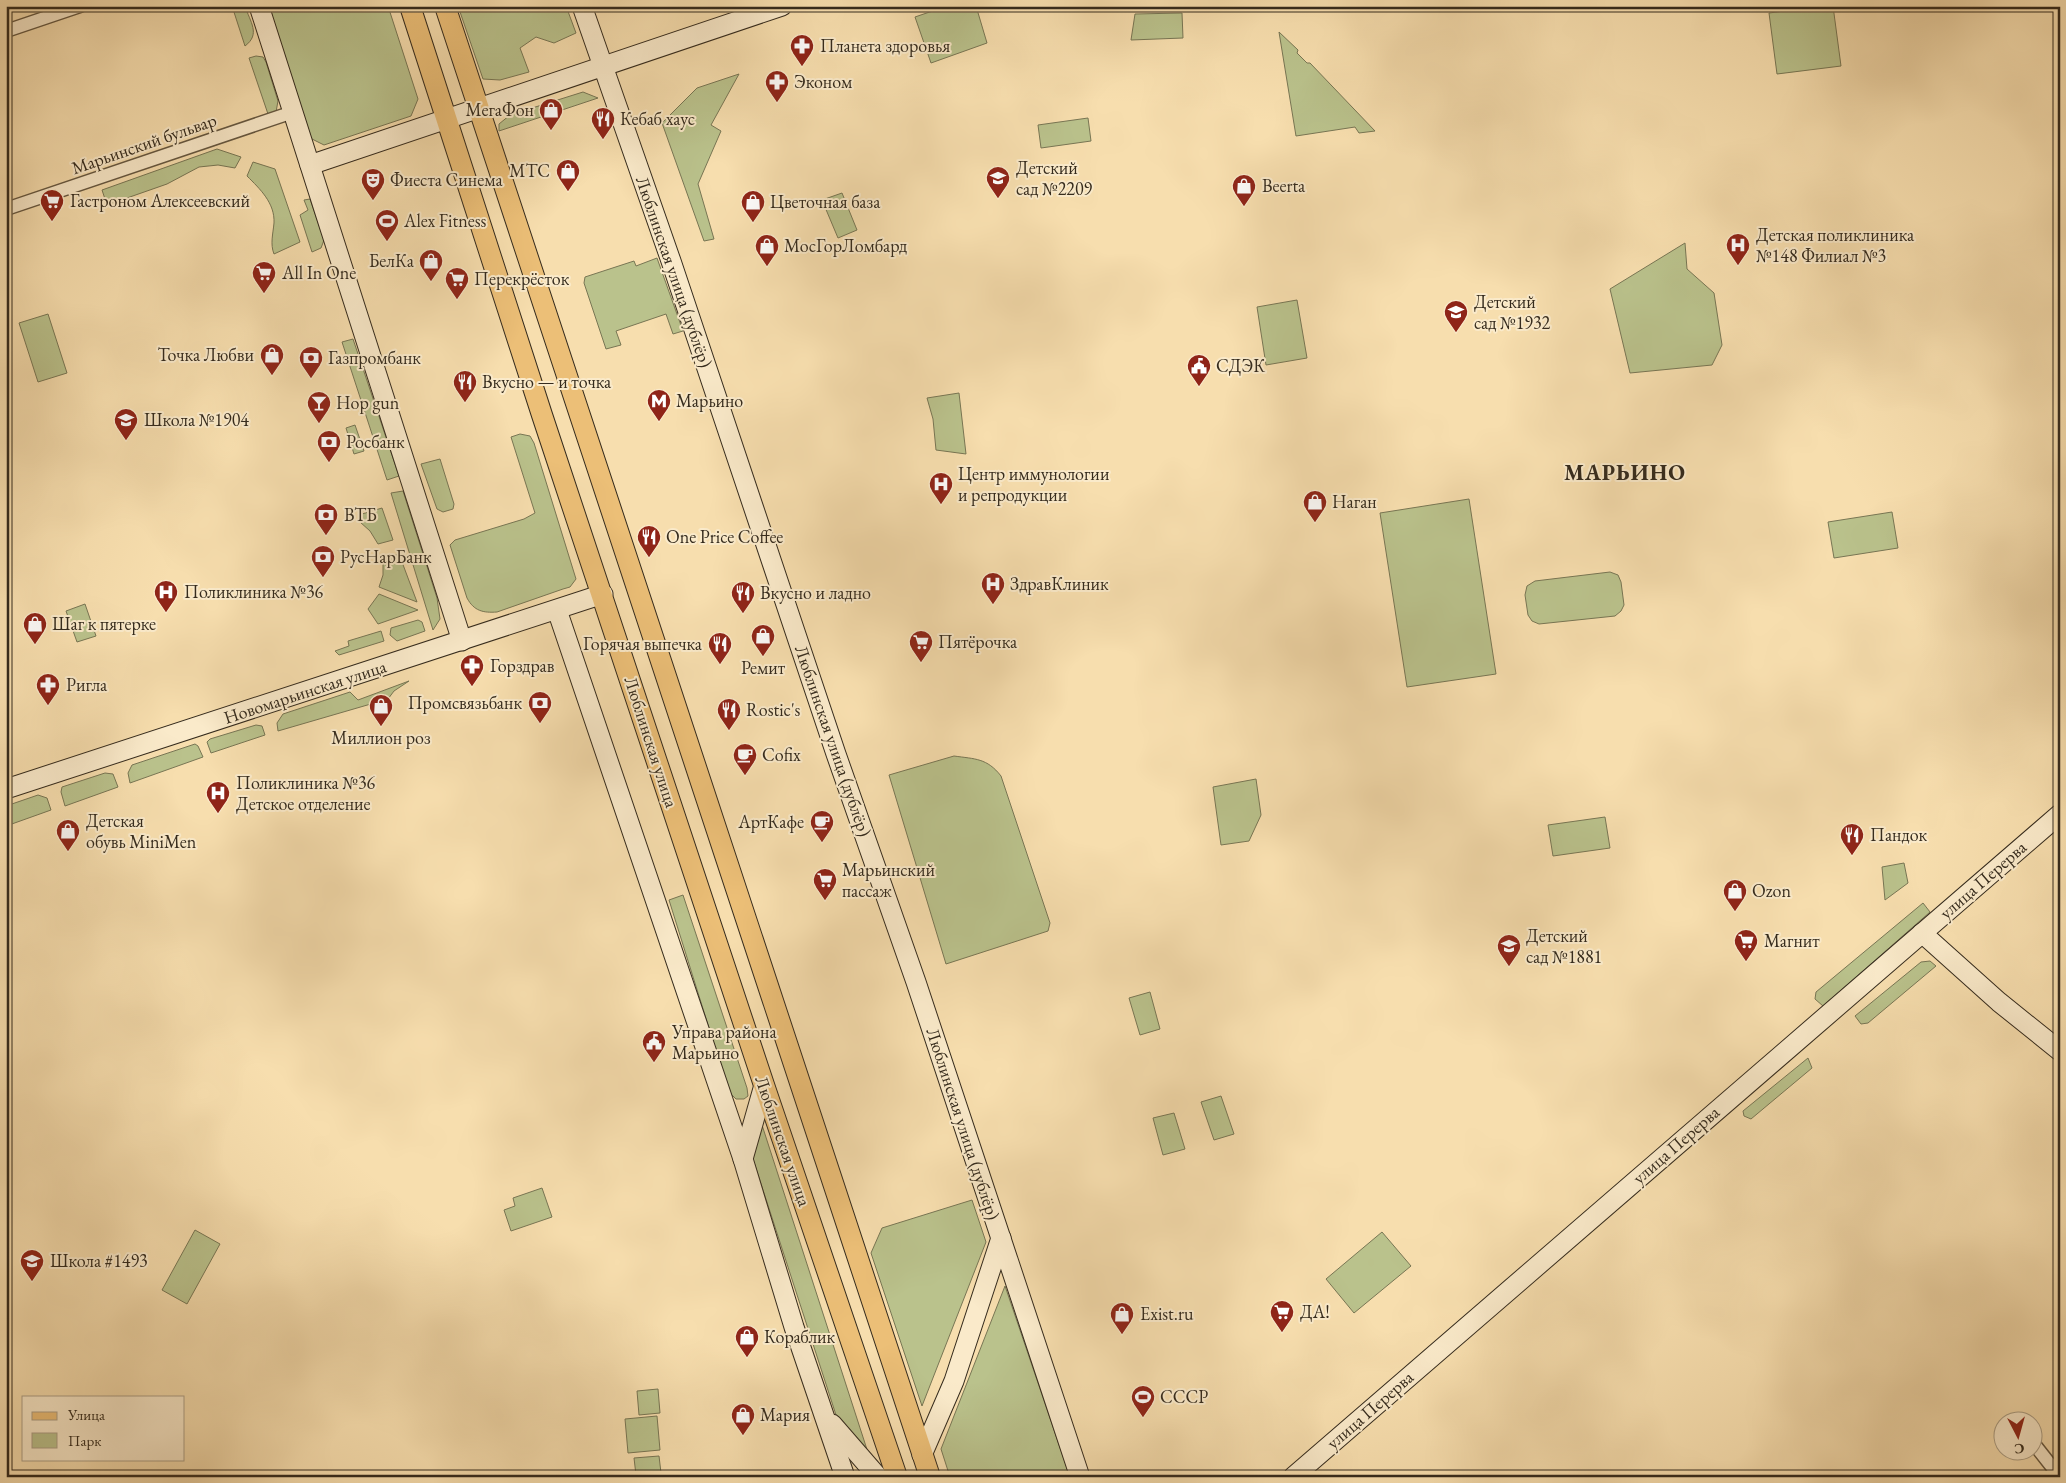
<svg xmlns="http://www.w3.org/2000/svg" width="2066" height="1483" font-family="'EB Garamond',serif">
	<rect width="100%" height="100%" fill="#f7deae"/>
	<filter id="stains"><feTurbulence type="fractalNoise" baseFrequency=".004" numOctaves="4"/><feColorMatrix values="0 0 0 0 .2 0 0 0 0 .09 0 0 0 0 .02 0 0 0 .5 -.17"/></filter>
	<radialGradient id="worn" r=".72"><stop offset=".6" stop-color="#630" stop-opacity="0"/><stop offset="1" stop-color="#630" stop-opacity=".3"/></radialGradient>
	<g fill="#bac28c" stroke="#787654">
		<path d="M232,6h13c5,16 16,28 0,40z"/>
		<polygon points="269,6 388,6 418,99 411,116 324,145 310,138"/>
		<polygon points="458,6 566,6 576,33 554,43 536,37 520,48 529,72 500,80 483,79"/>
		<polygon points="947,6 976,6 987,43 931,63 915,17"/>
		<polygon points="1823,6 1833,6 1841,66 1777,74 1769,13"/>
		<polygon points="1182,13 1183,38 1131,40 1135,14"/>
		<polygon points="1279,32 1298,50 1297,53 1307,63 1310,63 1375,131 1359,133 1355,127 1296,136"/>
		<polygon points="256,56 263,57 266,62 278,101 276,112 269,117 249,58"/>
		<polygon points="739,74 711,125 721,131 698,184 714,239 704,241 662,123 697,88"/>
		<polygon points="583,92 598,98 499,131 499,124 510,115"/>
		<polygon points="1088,118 1091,141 1041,148 1038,125"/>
		<polygon points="217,149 241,157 235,168 218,165 199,167 167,184 107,205 102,190"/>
		<path d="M253,162l22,7 25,73 -26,12c-4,-10 -1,-20 0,-31 1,-20 -14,-34 -27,-47z"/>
		<polygon points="842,193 857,230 838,238 822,200"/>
		<polygon points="310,199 324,240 321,248 312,252 300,215 308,210 304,200"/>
		<polygon points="1685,243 1687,269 1714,293 1722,345 1712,365 1630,373 1610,289"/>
		<polygon points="657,258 683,331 673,334 666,314 616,331 621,345 606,349 584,283 585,277 634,261 636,266"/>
		<polygon points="1297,300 1307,358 1266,365 1257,307"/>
		<polygon points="48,314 67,373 38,382 19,323"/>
		<polygon points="353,339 399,476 387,480 342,342"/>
		<polygon points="959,393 966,454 936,450 933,419 927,398"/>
		<polygon points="355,425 364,451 354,454 346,428"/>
		<path d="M520,434l10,2 4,7 42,136 -6,8 -7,2 -66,23c-14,1 -23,-1 -30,-14l-17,-53 5,-5 69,-21 11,-6 -24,-76z"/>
		<polygon points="440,459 454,504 453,509 443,512 437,509 421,464"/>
		<polygon points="403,491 437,598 440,619 433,630 391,493"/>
		<polygon points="1469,499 1496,674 1407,687 1380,513"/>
		<polygon points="382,508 393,540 378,544 370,531 360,522 362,514"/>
		<polygon points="1892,512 1898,548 1834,558 1828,522"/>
		<polygon points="399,554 417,602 379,587 383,575 383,559"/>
		<polygon points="1610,572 1618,575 1621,582 1624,605 1621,611 1615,616 1539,624 1532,621 1528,615 1525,595 1527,586 1535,581"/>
		<polygon points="379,594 418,610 378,624 368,609"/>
		<polygon points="85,604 96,636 77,642 66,611"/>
		<polygon points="418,620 422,622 425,631 397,641 390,635 391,628"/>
		<polygon points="381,631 384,641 339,655 335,651 349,646 348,641"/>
		<polygon points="409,681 394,691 388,699 278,731 277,723 283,714 350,692 358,700"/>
		<polygon points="256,725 262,726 265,735 211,753 207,742 210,739"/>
		<polygon points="195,744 198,746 203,757 130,783 128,773 132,765"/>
		<path d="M954,756c21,3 33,2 47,20l49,147 -2,8 -102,33 -57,-189z"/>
		<polygon points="105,773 113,774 118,787 65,806 61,792 62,787"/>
		<polygon points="1256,779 1261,815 1249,841 1221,845 1213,787"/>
		<polygon points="38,795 47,798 51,810 9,825 6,818 6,806"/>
		<polygon points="1605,817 1610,848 1553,856 1548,825"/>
		<polygon points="1904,863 1908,883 1885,900 1882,867"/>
		<polygon points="683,895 747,1088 748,1096 744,1099 736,1099 729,1092 669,900"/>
		<polygon points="1923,903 1930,912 1823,1006 1815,999 1816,992"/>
		<polygon points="1930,961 1936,966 1868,1023 1861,1024 1855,1016 1921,962"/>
		<polygon points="1150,992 1160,1029 1140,1035 1129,998"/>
		<polygon points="1808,1058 1812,1068 1751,1119 1744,1116 1743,1111"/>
		<polygon points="1221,1096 1234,1134 1214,1140 1201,1102"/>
		<polygon points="1174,1113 1185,1149 1163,1155 1153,1118"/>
		<polygon points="762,1125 872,1465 836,1415 752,1156"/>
		<polygon points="542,1188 552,1217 511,1231 504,1210 515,1206 513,1198"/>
		<polygon points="972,1200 986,1242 922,1406 871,1253 882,1228"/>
		<polygon points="195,1230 220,1244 187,1304 162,1290"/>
		<polygon points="1382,1232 1411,1266 1354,1313 1326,1279"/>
		<polygon points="1005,1286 1070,1477 950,1477 941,1449"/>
		<polygon points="658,1389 660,1413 639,1415 637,1391"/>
		<polygon points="657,1416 660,1450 628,1453 625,1419"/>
		<polygon points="659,1456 661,1473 636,1475 634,1458"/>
	</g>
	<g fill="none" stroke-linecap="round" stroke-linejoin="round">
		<g stroke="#665841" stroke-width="15">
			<g id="street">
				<polyline points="6,31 80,6"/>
				<polyline points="6,209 293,112"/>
				<polyline points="2034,1444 2060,1477"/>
			</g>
		</g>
		<g stroke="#352b1d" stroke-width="21">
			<g id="secondary">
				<polyline points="259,6 462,641"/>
				<polyline points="582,6 671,261 836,754 916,982 1080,1477"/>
				<polyline points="310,165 782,6"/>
				<polyline points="557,610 743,1159 794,1327 845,1477"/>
				<polyline points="6,789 603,594"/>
				<polyline points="1922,933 1999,1002 2060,1051"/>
				<polyline points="743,1159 764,1085"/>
				<polyline points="832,1424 878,1477"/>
				<polyline points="922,1455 954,1381 1001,1238"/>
				<polyline points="1293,1477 2060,814"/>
			</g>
		</g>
		<g stroke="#352b1d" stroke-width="22">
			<g id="primary">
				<polyline points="410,6 542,415 764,1085 897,1477"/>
				<polyline points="445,6 930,1477"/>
			</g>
		</g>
		<use href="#street" stroke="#faeaca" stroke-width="12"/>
		<use href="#secondary" stroke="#faeaca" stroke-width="19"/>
		<use href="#primary" stroke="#ecbf77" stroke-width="20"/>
	</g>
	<defs>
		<g id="pharmacy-pin" transform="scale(1.25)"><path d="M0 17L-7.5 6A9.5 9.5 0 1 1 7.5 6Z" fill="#8f2418" stroke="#faeaca"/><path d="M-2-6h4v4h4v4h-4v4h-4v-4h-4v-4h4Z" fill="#fff"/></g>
		<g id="shop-pin" transform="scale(1.25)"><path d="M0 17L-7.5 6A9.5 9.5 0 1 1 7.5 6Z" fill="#8f2418" stroke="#faeaca"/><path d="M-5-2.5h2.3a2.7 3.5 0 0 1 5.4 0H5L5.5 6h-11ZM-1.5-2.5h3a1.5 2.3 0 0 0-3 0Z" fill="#fff"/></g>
		<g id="restaurant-pin" transform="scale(1.25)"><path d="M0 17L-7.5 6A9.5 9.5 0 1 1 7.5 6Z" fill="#8f2418" stroke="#faeaca"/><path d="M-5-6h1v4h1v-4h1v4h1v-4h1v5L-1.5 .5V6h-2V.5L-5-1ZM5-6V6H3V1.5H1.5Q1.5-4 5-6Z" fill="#fff"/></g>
		<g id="school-pin" transform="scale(1.25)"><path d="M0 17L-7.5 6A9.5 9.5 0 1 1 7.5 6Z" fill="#8f2418" stroke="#faeaca"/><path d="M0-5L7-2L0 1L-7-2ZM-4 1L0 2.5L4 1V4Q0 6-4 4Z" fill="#fff"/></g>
		<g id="theatre-pin" transform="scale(1.25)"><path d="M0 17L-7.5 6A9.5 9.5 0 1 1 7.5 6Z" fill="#8f2418" stroke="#faeaca"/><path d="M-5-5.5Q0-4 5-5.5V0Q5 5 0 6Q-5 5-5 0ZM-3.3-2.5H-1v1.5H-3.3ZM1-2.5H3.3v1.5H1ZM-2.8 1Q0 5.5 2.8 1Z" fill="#fff"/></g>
		<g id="supermarket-pin" transform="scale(1.25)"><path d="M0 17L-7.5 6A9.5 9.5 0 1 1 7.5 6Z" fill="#8f2418" stroke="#faeaca"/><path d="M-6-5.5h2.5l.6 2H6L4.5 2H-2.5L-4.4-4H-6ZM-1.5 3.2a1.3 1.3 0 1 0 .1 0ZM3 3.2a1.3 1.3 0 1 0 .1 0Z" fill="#fff"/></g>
		<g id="stadium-pin" transform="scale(1.25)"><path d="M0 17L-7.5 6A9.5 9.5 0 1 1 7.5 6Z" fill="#8f2418" stroke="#faeaca"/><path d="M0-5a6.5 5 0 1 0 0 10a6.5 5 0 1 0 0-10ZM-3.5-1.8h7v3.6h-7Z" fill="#fff"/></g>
		<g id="hospital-pin" transform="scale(1.25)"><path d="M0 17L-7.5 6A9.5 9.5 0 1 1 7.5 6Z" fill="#8f2418" stroke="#faeaca"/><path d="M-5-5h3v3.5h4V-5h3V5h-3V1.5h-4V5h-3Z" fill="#fff"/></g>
		<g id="bank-pin" transform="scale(1.25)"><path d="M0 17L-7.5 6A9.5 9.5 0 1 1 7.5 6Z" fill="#8f2418" stroke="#faeaca"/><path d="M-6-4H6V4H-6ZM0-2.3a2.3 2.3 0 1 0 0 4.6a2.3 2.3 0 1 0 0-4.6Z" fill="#fff"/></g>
		<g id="civic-pin" transform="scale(1.25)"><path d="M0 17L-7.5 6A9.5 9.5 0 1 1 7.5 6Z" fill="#8f2418" stroke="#faeaca"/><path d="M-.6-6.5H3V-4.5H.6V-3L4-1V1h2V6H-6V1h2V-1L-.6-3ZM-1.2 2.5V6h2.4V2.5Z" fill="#fff"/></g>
		<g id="metro-pin" transform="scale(1.25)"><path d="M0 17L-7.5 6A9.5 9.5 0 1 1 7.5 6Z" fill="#8f2418" stroke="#faeaca"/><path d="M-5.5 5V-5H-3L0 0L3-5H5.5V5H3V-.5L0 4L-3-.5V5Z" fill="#fff"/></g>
		<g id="bar-pin" transform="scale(1.25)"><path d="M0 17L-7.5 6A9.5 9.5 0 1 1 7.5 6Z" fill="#8f2418" stroke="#faeaca"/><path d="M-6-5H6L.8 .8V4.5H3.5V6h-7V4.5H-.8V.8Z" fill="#fff"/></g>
		<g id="cafe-pin" transform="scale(1.25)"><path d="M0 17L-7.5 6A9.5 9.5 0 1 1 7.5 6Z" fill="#8f2418" stroke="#faeaca"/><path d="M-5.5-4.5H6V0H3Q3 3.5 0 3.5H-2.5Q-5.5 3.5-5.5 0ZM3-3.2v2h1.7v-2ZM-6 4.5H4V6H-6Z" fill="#fff"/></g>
	</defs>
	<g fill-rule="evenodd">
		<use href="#pharmacy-pin" x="802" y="46"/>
		<use href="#pharmacy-pin" x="777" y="82"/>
		<use href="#shop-pin" x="551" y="110"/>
		<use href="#restaurant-pin" x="603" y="119"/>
		<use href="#shop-pin" x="568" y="171"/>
		<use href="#school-pin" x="998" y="178"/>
		<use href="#theatre-pin" x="373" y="180"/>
		<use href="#shop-pin" x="1244" y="186"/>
		<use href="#supermarket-pin" x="52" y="201"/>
		<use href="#shop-pin" x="753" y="202"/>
		<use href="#stadium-pin" x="387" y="221"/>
		<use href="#hospital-pin" x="1738" y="245"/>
		<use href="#shop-pin" x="767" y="246"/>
		<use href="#shop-pin" x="431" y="261"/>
		<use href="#supermarket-pin" x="264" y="273"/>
		<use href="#supermarket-pin" x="457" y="279"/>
		<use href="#school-pin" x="1456" y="312"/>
		<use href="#shop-pin" x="272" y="355"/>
		<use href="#bank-pin" x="311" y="358"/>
		<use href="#civic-pin" x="1199" y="366"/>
		<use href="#restaurant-pin" x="465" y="382"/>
		<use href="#metro-pin" x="659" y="401"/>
		<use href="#bar-pin" x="319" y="403"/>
		<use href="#school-pin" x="126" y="420"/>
		<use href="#bank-pin" x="329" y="442"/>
		<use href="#hospital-pin" x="941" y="484"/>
		<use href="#shop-pin" x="1315" y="502"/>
		<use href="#bank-pin" x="326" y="515"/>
		<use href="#restaurant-pin" x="649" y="537"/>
		<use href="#bank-pin" x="323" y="557"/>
		<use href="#hospital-pin" x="993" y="584"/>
		<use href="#hospital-pin" x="166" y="592"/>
		<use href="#restaurant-pin" x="743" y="593"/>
		<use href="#shop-pin" x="35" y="624"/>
		<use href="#shop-pin" x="763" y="636"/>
		<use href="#supermarket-pin" x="921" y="642"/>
		<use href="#restaurant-pin" x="720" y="644"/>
		<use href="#pharmacy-pin" x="472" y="666"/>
		<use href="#pharmacy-pin" x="48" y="685"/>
		<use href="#bank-pin" x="540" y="703"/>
		<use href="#shop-pin" x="381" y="706"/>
		<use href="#restaurant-pin" x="729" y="710"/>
		<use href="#cafe-pin" x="745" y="755"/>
		<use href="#hospital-pin" x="218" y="793"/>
		<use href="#cafe-pin" x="822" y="822"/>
		<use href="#shop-pin" x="68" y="831"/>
		<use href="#restaurant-pin" x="1852" y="835"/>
		<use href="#supermarket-pin" x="825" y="880"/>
		<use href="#shop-pin" x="1735" y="891"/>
		<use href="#supermarket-pin" x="1746" y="941"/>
		<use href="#school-pin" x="1509" y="946"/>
		<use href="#civic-pin" x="654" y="1042"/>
		<use href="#school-pin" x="32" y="1261"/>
		<use href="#supermarket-pin" x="1282" y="1312"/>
		<use href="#shop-pin" x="1122" y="1314"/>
		<use href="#shop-pin" x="747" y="1337"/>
		<use href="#stadium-pin" x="1143" y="1397"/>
		<use href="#shop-pin" x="743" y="1415"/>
	</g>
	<g text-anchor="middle" stroke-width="4" stroke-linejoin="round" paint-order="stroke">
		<g font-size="18" fill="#352b1d" stroke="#faeaca" text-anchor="start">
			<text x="820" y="52">Планета здоровья</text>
			<text x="794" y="88">Эконом</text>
			<text x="534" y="116" text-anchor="end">МегаФон</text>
			<text x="620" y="125">Кебаб хаус</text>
			<text x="1016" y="174">Детский<tspan x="1016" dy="21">сад №2209</tspan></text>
			<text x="550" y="177" text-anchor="end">МТС</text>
			<text x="390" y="186">Фиеста Синема</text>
			<text x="1262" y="192">Beerta</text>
			<text x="70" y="207">Гастроном Алексеевский</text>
			<text x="770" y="208">Цветочная база</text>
			<text x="404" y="227">Alex Fitness</text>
			<text x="1756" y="241">Детская поликлиника<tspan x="1756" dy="21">№148 Филиал №3</tspan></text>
			<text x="784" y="252">МосГорЛомбард</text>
			<text x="414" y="267" text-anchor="end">БелКа</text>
			<text x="282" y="279">All In One</text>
			<text x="474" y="285">Перекрёсток</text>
			<text x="1474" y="308">Детский<tspan x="1474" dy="21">сад №1932</tspan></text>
			<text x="254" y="361" text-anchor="end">Точка Любви</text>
			<text x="328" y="364">Газпромбанк</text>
			<text x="1216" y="372">СДЭК</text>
			<text x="482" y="388">Вкусно — и точка</text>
			<text x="676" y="407">Марьино</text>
			<text x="336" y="409">Hop gun</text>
			<text x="144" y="426">Школа №1904</text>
			<text x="346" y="448">Росбанк</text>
			<text x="958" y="480">Центр иммунологии<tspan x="958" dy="21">и репродукции</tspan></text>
			<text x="1332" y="508">Наган</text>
			<text x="344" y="521">ВТБ</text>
			<text x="666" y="543">One Price Coffee</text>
			<text x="340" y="563">РусНарБанк</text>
			<text x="1010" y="590">ЗдравКлиник</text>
			<text x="184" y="598">Поликлиника №36</text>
			<text x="760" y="599">Вкусно и ладно</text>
			<text x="52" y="630">Шаг к пятерке</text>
			<text x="938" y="648">Пятёрочка</text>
			<text x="702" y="650" text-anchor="end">Горячая выпечка</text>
			<text x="490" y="672">Горздрав</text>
			<text x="763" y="674" text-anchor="middle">Ремит</text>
			<text x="66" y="691">Ригла</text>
			<text x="522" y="709" text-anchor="end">Промсвязьбанк</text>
			<text x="746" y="716">Rostic's</text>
			<text x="381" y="744" text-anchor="middle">Миллион роз</text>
			<text x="762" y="761">Cofix</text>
			<text x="236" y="789">Поликлиника №36<tspan x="236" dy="21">Детское отделение</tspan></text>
			<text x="86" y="827">Детская<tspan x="86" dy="21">обувь MiniMen</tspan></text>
			<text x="804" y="828" text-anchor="end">АртКафе</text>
			<text x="1870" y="841">Пандок</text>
			<text x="842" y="876">Марьинский<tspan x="842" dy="21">пассаж</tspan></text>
			<text x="1752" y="897">Ozon</text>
			<text x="1526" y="942">Детский<tspan x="1526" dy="21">сад №1881</tspan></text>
			<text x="1764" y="947">Магнит</text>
			<text x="672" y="1038">Управа района<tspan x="672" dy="21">Марьино</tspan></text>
			<text x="50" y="1267">Школа #1493</text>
			<text x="1300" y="1318">ДА!</text>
			<text x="1140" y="1320">Exist.ru</text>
			<text x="764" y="1343">Кораблик</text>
			<text x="1160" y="1403">СССР</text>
			<text x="760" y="1421">Мария</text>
		</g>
		<g font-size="18" fill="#352b1d" stroke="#faeaca">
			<text transform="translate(144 144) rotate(-19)" y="6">Марьинский бульвар</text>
			<text transform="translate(674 272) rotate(71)" y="6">Люблинская улица (дублёр)</text>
			<text transform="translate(305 692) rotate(-18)" y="6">Новомарьинская улица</text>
			<text transform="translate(833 741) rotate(71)" y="6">Люблинская улица (дублёр)</text>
			<text transform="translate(651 742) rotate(72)" y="6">Люблинская улица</text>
			<text transform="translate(1983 880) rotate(-41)" y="6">улица Перерва</text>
			<text transform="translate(963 1124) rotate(72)" y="6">Люблинская улица (дублёр)</text>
			<text transform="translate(783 1141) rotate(71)" y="6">Люблинская улица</text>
			<text transform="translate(1676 1145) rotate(-41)" y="6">улица Перерва</text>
			<text transform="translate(1370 1410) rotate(-41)" y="6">улица Перерва</text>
		</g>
		<g font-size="22" font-weight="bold" letter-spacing="1" fill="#352b1d" stroke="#faeaca">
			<text x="1625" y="480">МАРЬИНО</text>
		</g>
	</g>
	<rect width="2066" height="1483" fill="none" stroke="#f7deae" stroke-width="25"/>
	<rect x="8" y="8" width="2051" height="1468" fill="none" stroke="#352b1d" stroke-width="2.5"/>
	<rect x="12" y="12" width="2041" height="1458" fill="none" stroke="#352b1d"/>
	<rect x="22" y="1396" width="162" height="65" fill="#faeaca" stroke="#ab9e85"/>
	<rect x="32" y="1412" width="25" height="8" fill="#ecbf77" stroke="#ab9e85"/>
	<text x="68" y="1420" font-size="15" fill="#352b1d">Улица</text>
	<rect x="32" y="1433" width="25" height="15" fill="#bac28c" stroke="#ab9e85"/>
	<text x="68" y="1446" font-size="15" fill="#352b1d">Парк</text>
	<g transform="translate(2018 1436) rotate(174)"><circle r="24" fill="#faeaca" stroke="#ab9e85"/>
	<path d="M0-4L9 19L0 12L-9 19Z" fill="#8f2418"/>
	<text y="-8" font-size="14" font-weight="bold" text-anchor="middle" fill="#352b1d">С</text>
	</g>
	<rect width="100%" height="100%" filter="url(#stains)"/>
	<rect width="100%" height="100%" fill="url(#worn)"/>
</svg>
